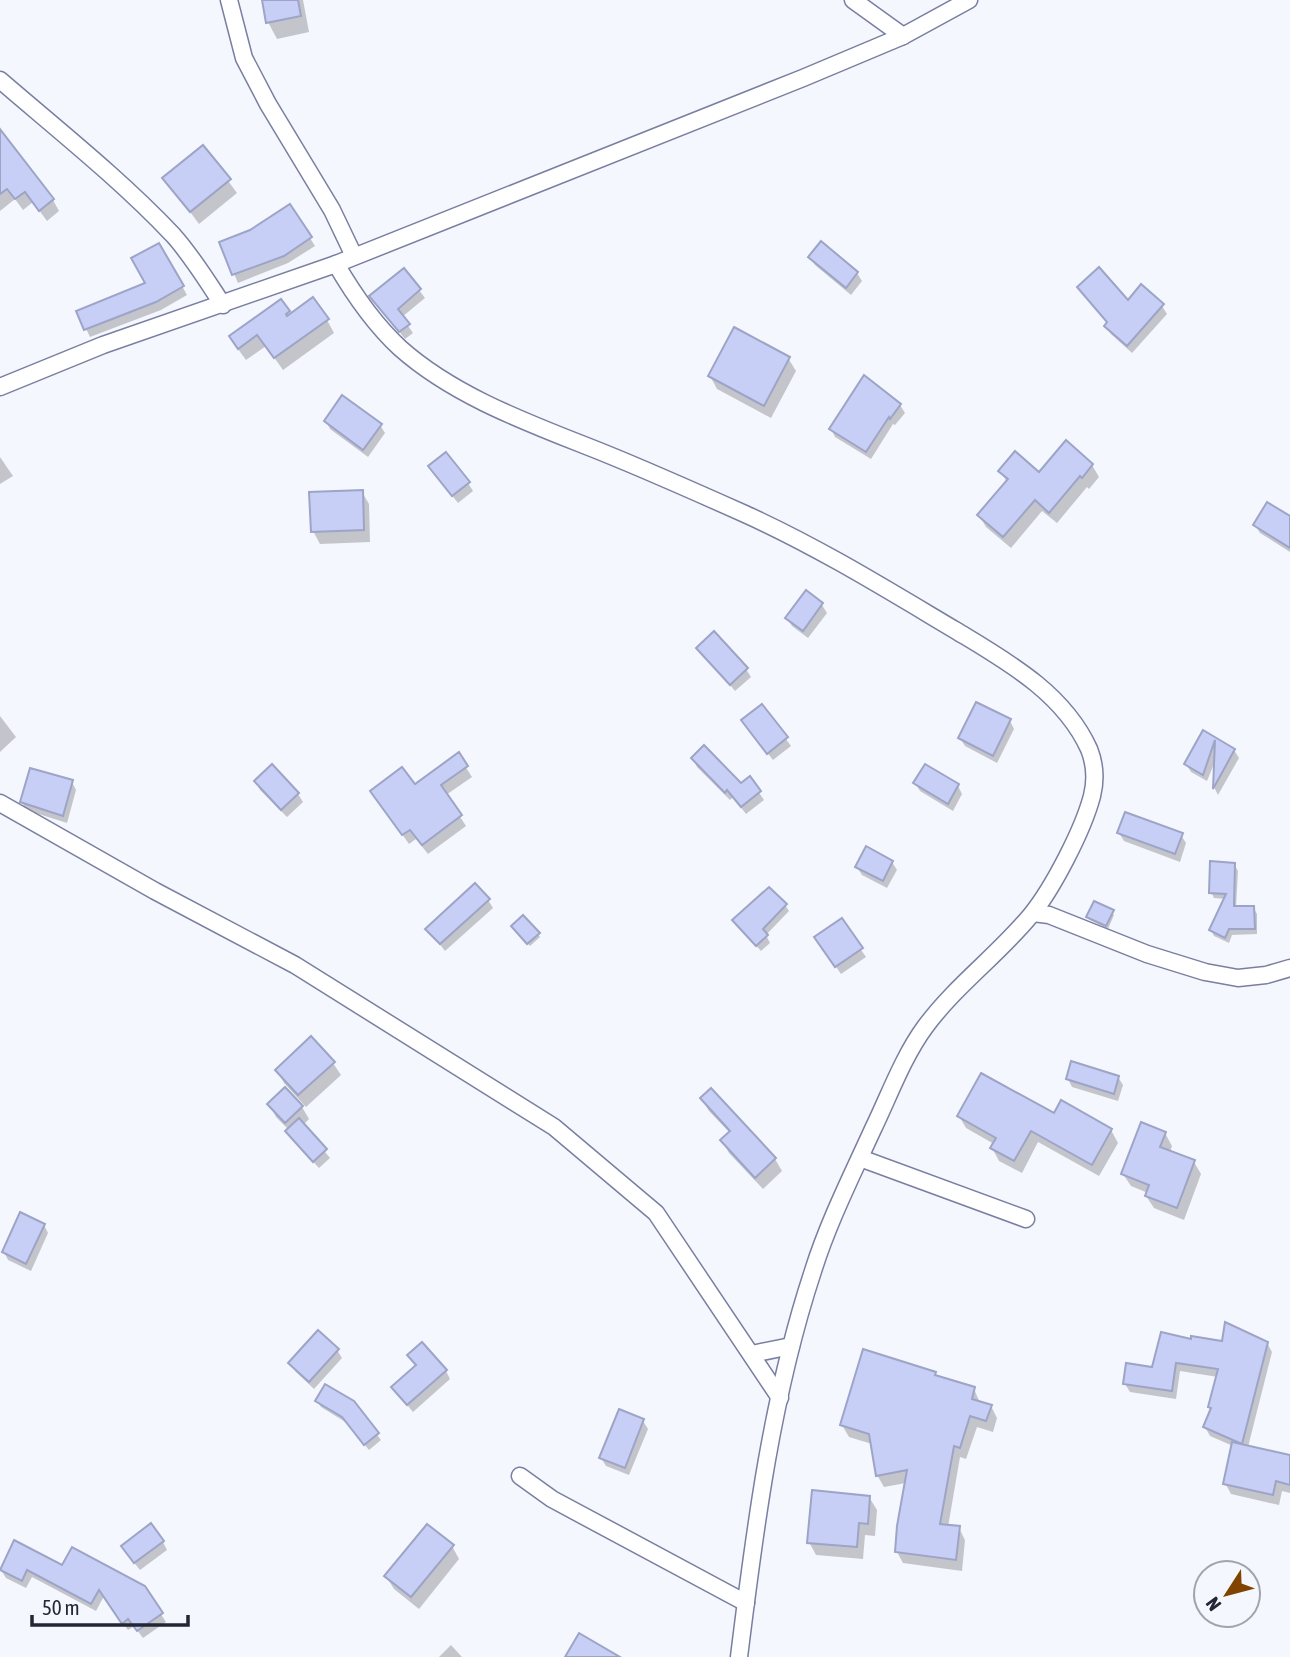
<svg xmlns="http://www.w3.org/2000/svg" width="1290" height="1657" font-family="'Asap Condensed',sans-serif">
	<rect width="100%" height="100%" fill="#f5f7fe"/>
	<g fill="#0003">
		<polygon points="263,0 303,0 309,32 277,39 268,22"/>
		<polygon points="0,147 53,200 59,211 47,221 33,202 23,210 15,199 0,211"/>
		<polygon points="203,147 237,193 199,224 165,178"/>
		<polygon points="251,232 310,238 315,246 288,263 238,283 221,243"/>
		<polygon points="159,245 187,295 161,310 90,337 78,312 147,283"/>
		<polygon points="810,257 857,273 862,281 851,295 815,265"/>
		<polygon points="404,270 425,298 402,317 413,333 405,339 371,296"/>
		<polygon points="1079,288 1128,302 1162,306 1167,314 1132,353 1111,334 1106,326 1108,324"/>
		<polygon points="280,301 290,316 327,320 334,333 283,370 266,346 246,360 238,349"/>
		<polygon points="788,358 796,371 771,418 717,389 710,376"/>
		<polygon points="900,405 905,413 895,425 893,424 871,459 835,437 831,429"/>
		<polygon points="326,421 380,425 385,433 368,457 330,429"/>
		<polygon points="0,457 13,476 0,484"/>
		<polygon points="1092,465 1099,477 1089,489 1087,487 1057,523 1042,511 1011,548 986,527 979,515 1007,482 1000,471 1039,474"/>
		<polygon points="435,474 468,483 473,491 458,503"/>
		<polygon points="362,492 369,504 370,542 320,544 313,531"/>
		<polygon points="1290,518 1290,552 1260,533 1255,525"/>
		<polygon points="806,592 822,605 827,613 808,638 792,626 787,618"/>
		<polygon points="699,648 746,669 751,677 735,691"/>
		<polygon points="762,706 791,746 773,760 748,729"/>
		<polygon points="0,716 16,737 0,752"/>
		<polygon points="1010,721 1014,729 997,763 965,746 960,738"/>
		<polygon points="1204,733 1234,750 1239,758 1218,795 1215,789 1216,759 1207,781 1191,772 1186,764"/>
		<polygon points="458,755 472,777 446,795 466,826 428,854 416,839 409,844 372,792 414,786"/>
		<polygon points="693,759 741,785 749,778 764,800 746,814 733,797 730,800 697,767"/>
		<polygon points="72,782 76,790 67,823 26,810 22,802"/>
		<polygon points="256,782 298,794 303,802 287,817 260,790"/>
		<polygon points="915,783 958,786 962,794 953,811 920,791"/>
		<polygon points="1119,833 1181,835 1186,843 1180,862 1124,841"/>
		<polygon points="892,862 897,870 887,888 862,875 857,867"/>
		<polygon points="1234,864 1238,871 1236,908 1253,907 1257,914 1257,934 1232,935 1229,943 1214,936 1211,930 1226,899 1214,898 1211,892"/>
		<polygon points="488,900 493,908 445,951 428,929"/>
		<polygon points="785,905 789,911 766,935 770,943 761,951 734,921"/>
		<polygon points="1112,912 1114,915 1108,929 1090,920 1088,917"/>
		<polygon points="841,921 866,957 841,974 821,945"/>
		<polygon points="515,930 538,934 540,937 530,946"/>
		<polygon points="333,1063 341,1075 306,1107 284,1083 277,1070"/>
		<polygon points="1118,1077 1123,1085 1118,1101 1072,1087 1068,1079"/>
		<polygon points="702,1099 775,1159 782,1171 763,1189 729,1153 722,1140 730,1133 709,1111"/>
		<polygon points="269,1104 302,1107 309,1119 303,1125 330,1158 319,1168 292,1139 289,1130 276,1117"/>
		<polygon points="959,1116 1055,1116 1111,1130 1118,1143 1099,1176 1038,1142 1022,1173 999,1161 992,1148 994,1144 966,1128"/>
		<polygon points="1165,1133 1172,1146 1170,1152 1194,1162 1201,1174 1184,1220 1154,1208 1146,1196 1148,1193 1131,1186 1123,1174"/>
		<polygon points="44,1225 48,1233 31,1271 8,1260 4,1252"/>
		<polygon points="1192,1341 1267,1343 1272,1352 1248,1447 1290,1457 1290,1493 1282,1491 1279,1505 1231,1494 1225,1483 1233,1446 1210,1436 1205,1427 1212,1410 1218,1377 1180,1371 1176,1399 1130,1392 1125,1384 1154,1369"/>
		<polygon points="337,1350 342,1358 314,1389 295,1371 290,1363"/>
		<polygon points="409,1355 446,1371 450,1379 413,1412 393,1388 417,1367"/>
		<polygon points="934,1373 936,1377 974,1389 980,1403 991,1406 997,1418 993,1432 977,1427 966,1459 960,1457 948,1527 959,1528 965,1540 962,1571 903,1563 897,1552 906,1483 884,1487 877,1475 872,1444 849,1437 842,1425"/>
		<polygon points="317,1401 352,1402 381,1440 369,1450 347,1423 321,1407"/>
		<polygon points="643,1421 648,1429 629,1475 606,1466 601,1458"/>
		<polygon points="869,1497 877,1510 875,1536 865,1535 863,1559 816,1555 809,1542"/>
		<polygon points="163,1542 167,1550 140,1570 128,1555"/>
		<polygon points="452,1546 459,1559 419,1609 394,1589 386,1576"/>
		<polygon points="63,1567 144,1588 166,1622 143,1638 134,1626 128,1630 104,1596 96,1611 32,1577 26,1588 6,1578 1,1570"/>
		<polygon points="451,1645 462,1657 439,1657"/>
	</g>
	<g fill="#c7cff7" stroke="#9da4c6" stroke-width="2">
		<polygon points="262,0 298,0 301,16 266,23"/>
		<polygon points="0,129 54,199 39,211 25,192 15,199 7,189 0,194"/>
		<polygon points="203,145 231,179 190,212 162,178"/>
		<polygon points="290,204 312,237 284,256 232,275 219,242 250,230"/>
		<polygon points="821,241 858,272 846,288 808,257"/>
		<polygon points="159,243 184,286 156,302 84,330 76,311 145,283 131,258"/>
		<polygon points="1099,267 1128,300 1141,284 1164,304 1127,346 1104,326 1107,322 1077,287"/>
		<polygon points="404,268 421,289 398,309 410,324 399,332 369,296"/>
		<polygon points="313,297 329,319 274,358 257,335 238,349 229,336 281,299 290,311 286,314 287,316"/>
		<polygon points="734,327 790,357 764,406 708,376"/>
		<polygon points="864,375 901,404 890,419 889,417 866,452 829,429"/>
		<polygon points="342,395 382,424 363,450 324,421"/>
		<polygon points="1066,440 1093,464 1082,478 1080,476 1049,513 1035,500 1003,537 977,515 1008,479 998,471 1015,451 1039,472"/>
		<polygon points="446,452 470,482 452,496 428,466"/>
		<polygon points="363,490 364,530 311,532 309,492"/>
		<polygon points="1267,502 1290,516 1290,548 1253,525"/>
		<polygon points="806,590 823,603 803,631 785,618"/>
		<polygon points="714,631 748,668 730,685 696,648"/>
		<polygon points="976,702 1011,719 993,756 958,738"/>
		<polygon points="762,704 788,737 767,754 741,720"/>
		<polygon points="1203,730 1235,749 1213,789 1215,740 1203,775 1184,764"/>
		<polygon points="704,745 741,783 750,776 761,791 741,807 727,790 725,793 691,758"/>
		<polygon points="459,752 468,766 441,785 462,815 422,845 410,830 402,835 370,791 402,767 415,784"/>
		<polygon points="272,764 299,793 281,810 254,781"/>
		<polygon points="925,764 959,784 948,804 913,783"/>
		<polygon points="30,768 73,780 63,816 20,802"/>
		<polygon points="1125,812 1183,833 1175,854 1117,833"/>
		<polygon points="866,846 893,861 883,881 855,867"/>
		<polygon points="1210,861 1235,863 1234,906 1254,906 1255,929 1229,929 1225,938 1209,930 1226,894 1209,893"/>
		<polygon points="475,883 490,899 440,944 425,929"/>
		<polygon points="769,887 787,904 763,929 768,935 756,946 732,920"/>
		<polygon points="1094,901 1114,910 1106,926 1086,917"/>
		<polygon points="523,915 540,933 527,944 511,926"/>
		<polygon points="842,918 863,948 835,967 814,937"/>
		<polygon points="311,1036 335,1062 298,1095 275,1070"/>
		<polygon points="1071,1061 1119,1076 1114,1094 1066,1079"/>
		<polygon points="981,1073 1054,1113 1061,1100 1112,1129 1092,1165 1031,1131 1014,1161 990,1148 996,1138 957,1116"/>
		<polygon points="285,1087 303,1106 285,1123 267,1104"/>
		<polygon points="711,1088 776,1158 755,1178 720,1140 730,1131 700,1098"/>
		<polygon points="299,1118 327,1149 313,1162 285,1131"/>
		<polygon points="1141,1122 1166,1132 1160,1147 1195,1160 1177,1208 1145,1196 1149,1185 1121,1174"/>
		<polygon points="20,1212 45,1224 26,1264 2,1252"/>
		<polygon points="1225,1322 1268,1342 1242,1444 1203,1427 1211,1408 1208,1407 1218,1369 1176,1363 1172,1391 1123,1384 1126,1363 1152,1367 1161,1332 1191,1339 1191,1336 1222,1341"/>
		<polygon points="318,1330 339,1349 309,1382 288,1363"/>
		<polygon points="422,1342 447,1370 407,1405 391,1387 416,1365 407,1355"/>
		<polygon points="863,1349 936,1372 935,1375 975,1387 972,1399 992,1405 986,1421 970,1416 960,1448 954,1446 940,1524 960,1526 956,1560 895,1552 897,1526 907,1470 876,1476 869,1434 840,1425"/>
		<polygon points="325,1384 354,1401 379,1433 364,1445 342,1417 315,1401"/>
		<polygon points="619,1409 644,1419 625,1468 599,1458"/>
		<polygon points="1232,1442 1290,1455 1290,1485 1276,1481 1273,1495 1223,1484"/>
		<polygon points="812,1490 870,1496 868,1524 859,1523 857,1547 807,1543"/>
		<polygon points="151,1523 164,1541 134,1563 121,1546"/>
		<polygon points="427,1524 454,1545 411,1597 384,1576"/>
		<polygon points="14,1540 62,1565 72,1547 145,1586 163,1613 137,1631 128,1619 122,1624 99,1590 91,1604 27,1570 22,1581 0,1570"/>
		<polygon points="579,1633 620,1657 565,1657"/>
	</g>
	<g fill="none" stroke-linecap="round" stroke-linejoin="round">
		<g stroke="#797fa0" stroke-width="19">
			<g id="minor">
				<polyline points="229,0 244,58 268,104 332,210 354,256"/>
				<polyline points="853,0 903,36"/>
				<path d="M0,80c58,50 120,99 173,155 19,21 34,46 50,70"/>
				<path d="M336,264c18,31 37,59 64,84 56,50 134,77 204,105 47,19 94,40 141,61 73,33 141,75 210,116 51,31 108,62 134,119 6,15 7,31 3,47 -9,34 -39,92 -61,119 -33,40 -75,70 -106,112 -22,30 -36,69 -52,102 -21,46 -45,94 -60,142 -41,124 -58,256 -74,386"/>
				<polyline points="0,387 103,345 336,264 803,78 903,36 969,0"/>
				<polyline points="0,803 155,891 295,965 554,1127 656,1213 780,1398"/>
				<polyline points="1033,913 1049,915 1147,954 1205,972 1238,978 1266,975 1290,968"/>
				<polyline points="860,1158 1026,1219"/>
				<polyline points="752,1354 791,1346"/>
				<polyline points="520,1476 552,1499 746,1603"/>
			</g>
		</g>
		<use href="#minor" stroke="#fff" stroke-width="16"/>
	</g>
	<g transform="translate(1227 1594) rotate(234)"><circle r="33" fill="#f5f7fe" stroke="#a1a3ad" stroke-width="2"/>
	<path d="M0-5L12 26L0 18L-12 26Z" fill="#804400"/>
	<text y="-10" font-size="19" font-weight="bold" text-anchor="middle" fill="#232633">N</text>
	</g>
	<path d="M32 1615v10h156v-10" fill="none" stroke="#232633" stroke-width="3.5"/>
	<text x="42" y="1615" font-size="21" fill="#232633" stroke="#f5f7fe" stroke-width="5" paint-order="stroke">50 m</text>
</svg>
